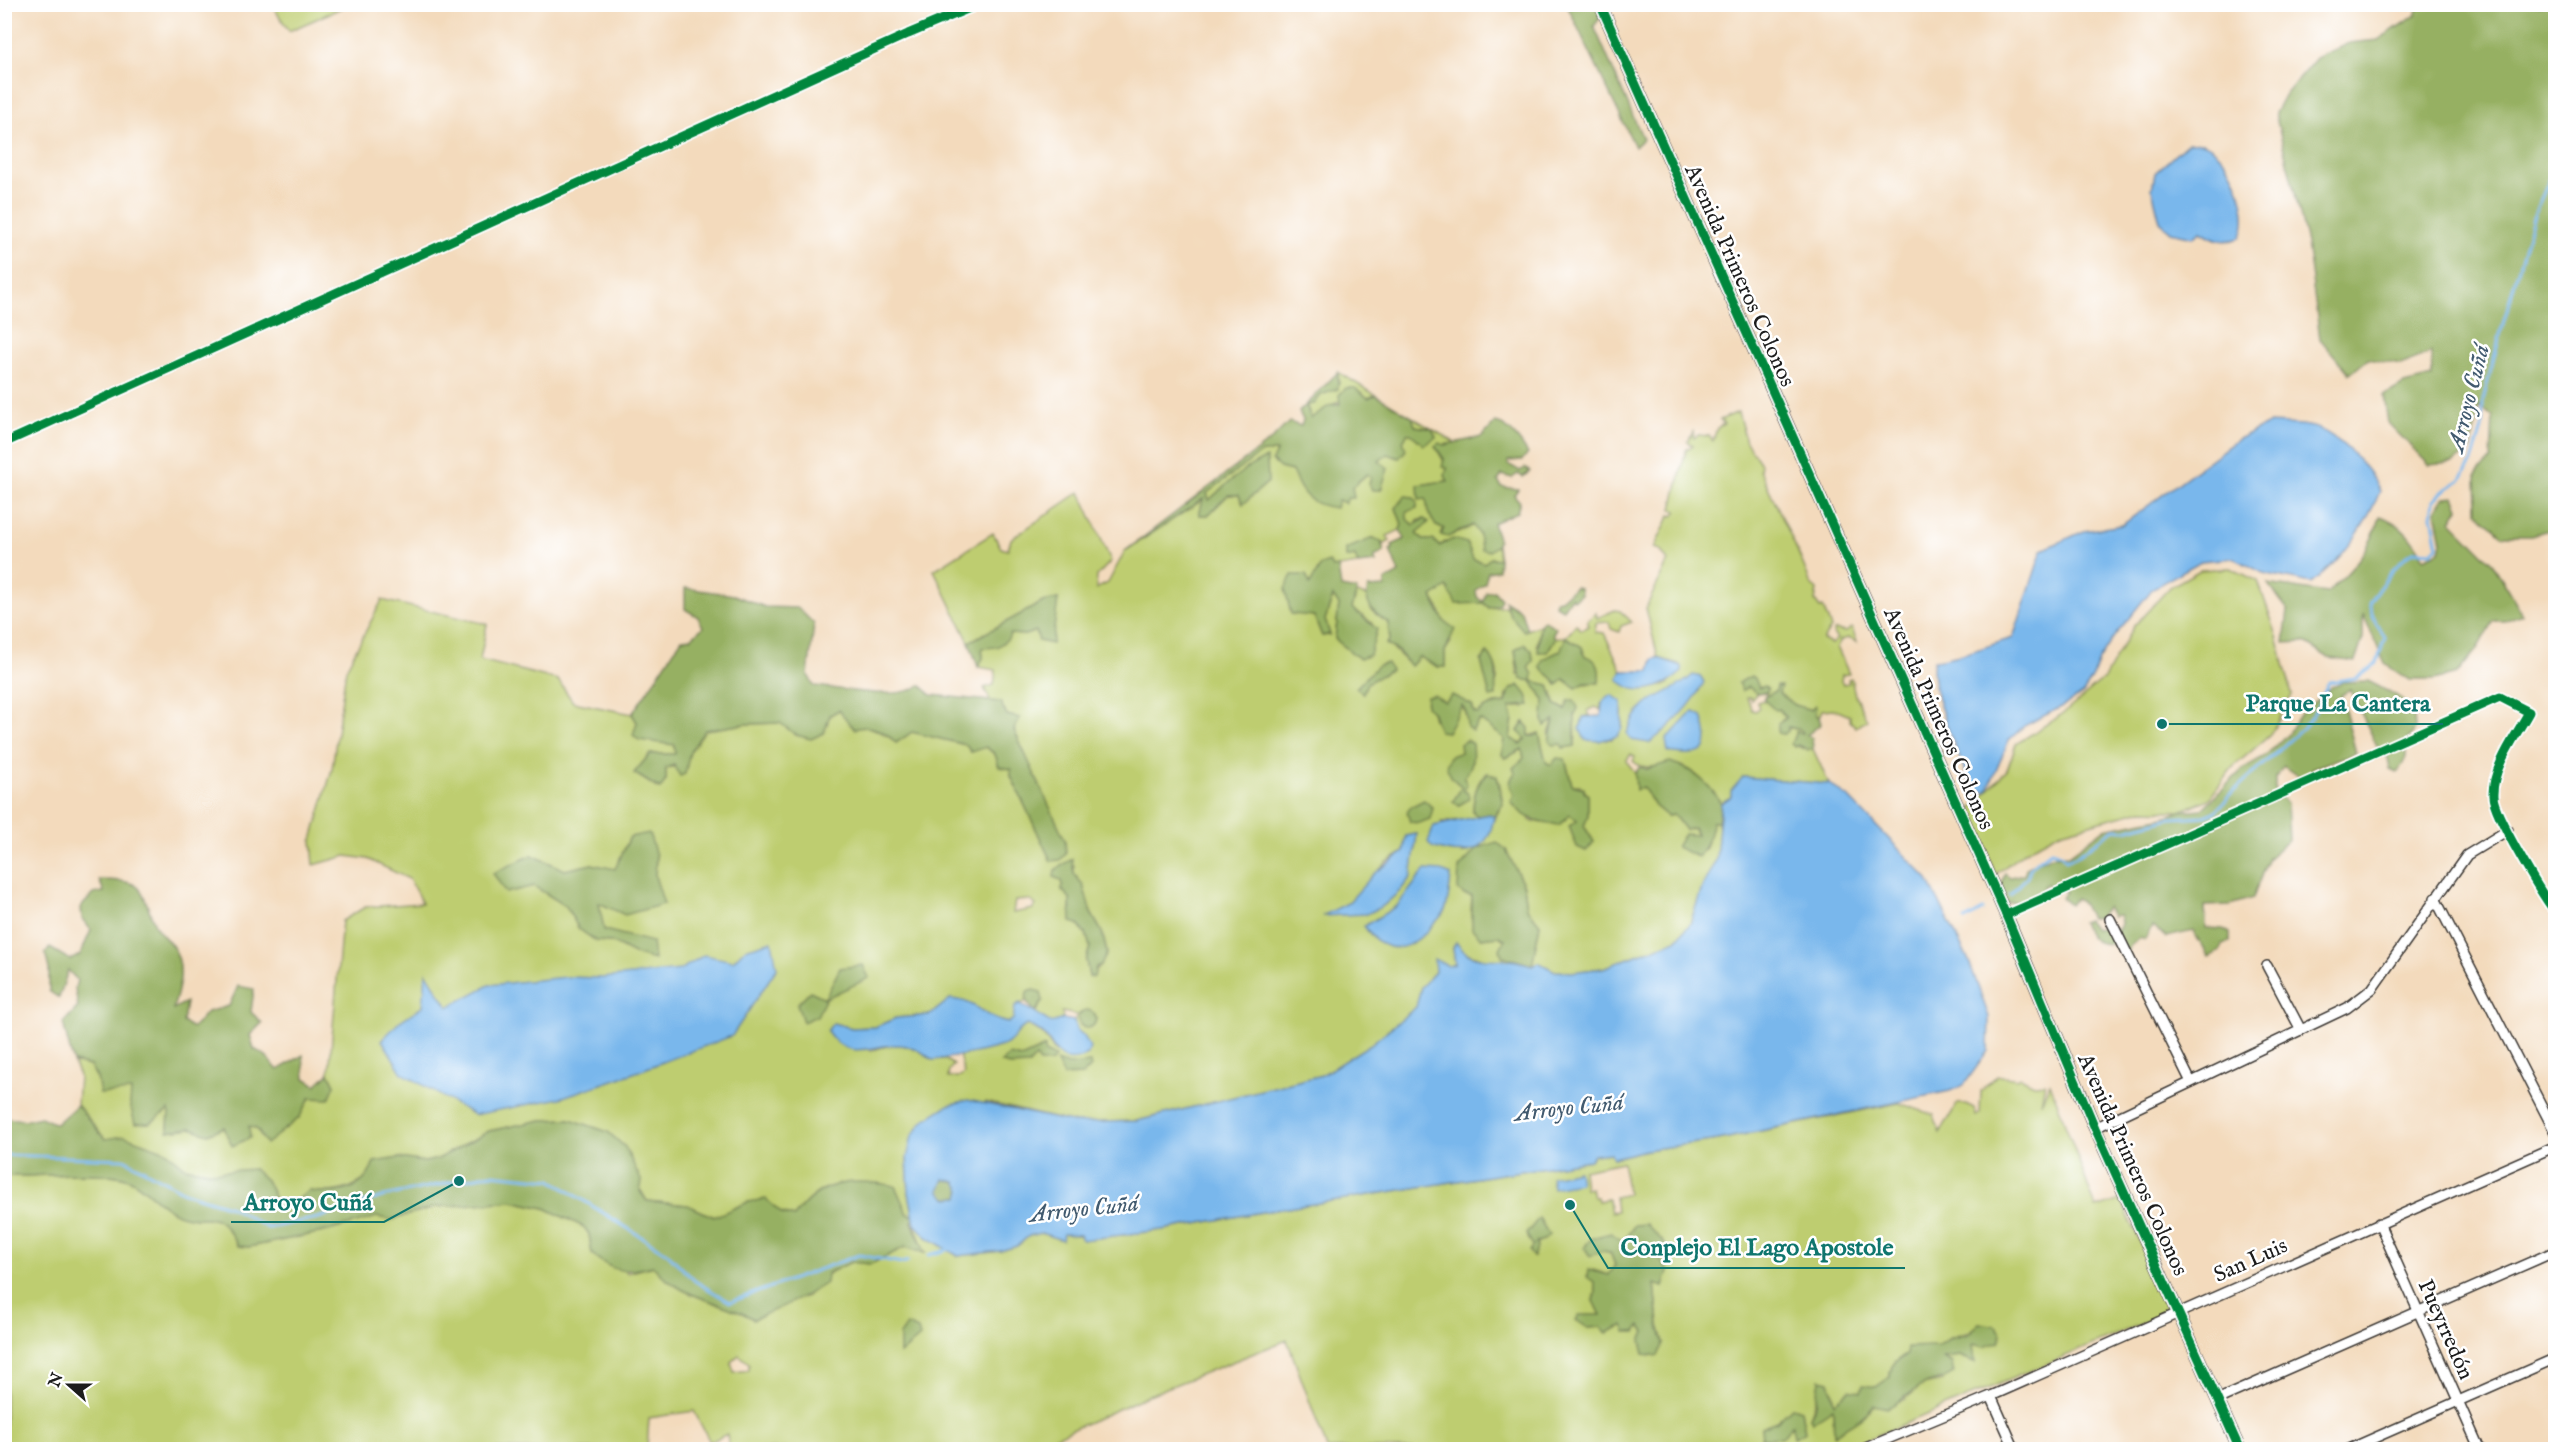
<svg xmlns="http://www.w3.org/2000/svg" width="2560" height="1454" font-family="'IM FELL English',serif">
	<rect width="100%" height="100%" fill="#fff"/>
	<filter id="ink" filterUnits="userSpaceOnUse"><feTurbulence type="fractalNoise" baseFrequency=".0167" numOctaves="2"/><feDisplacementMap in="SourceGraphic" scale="12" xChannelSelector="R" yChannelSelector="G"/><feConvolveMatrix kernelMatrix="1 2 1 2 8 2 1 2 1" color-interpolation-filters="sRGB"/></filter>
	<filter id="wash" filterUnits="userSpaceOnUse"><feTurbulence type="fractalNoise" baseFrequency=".008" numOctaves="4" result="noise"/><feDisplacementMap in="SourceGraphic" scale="24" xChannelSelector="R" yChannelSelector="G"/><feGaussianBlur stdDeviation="1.35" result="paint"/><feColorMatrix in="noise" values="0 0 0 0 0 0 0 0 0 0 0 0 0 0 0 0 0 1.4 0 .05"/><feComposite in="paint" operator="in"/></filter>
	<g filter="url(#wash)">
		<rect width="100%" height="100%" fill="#f3dabc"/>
		<g fill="#becd70" stroke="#6d7446" stroke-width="1.5" fill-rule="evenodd">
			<polygon points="272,5 348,5 289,31"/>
			<path d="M1338,372l38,23 -8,3 -7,-6c-15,8 -35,12 -45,25l-5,1 -5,-14h8l7,-9 18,-11z"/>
			<path d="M1738,412l8,30 15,22 -1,6c7,15 51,107 50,114l7,6 -2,11 5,7 3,-1 8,21 -8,12 8,4 6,-5 -4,-5 2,-4 11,2 6,-4 5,14 -9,-4 -7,2 -4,7 12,27 -7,1 -1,6 2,3 6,-1 -1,-4 3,-1 4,17 12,25 -11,7 -6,-6v-5l-17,-7 -11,1 -3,7 -4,-2v-10l-4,5 -16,-5 -19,-14 -12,6 4,-8 -20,-3 9,7 -6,7 -1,-3 -3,1 5,12 4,1 3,-3 -2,-6 7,-2 20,13 2,5 -4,2 -4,13 6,1 4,-3 -1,-4 14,3 2,4 -7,-2 -5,12 17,6 5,-1 16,35 -86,-7 -12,20 -10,6c-8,-12 -26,-33 -40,-37 -18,-5 -34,8 -48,-5l2,-4 -4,-3 -5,7 9,11 1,17 7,-3 12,20 12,10 7,-1 11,15 8,-2 4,7 -7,1v15l7,6 8,-9 7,-26h6l2,18 -4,20 -13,25 -13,39 -14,16 -73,28 -31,4 -17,-1 -17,-9 -6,3 -22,-5 -22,1 -35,-13 2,16 -20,8 -14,15 -4,20 -46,37 -49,31 -185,46 -61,2 -91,-21 -78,56 2,35 6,31 12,13 16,10 15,9 42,-5 17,-5 12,-10 12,-3 21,7v-6l18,1 2,5 80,-10 94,-17 303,-48 31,-5 3,-5 18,-2 2,5 33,-8 72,-10 181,-37 35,12 6,18 17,-29h9l8,4 2,8 4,-3 1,-22 16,-16 19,4 4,-2 14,7 11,-1 -4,20 9,-20 46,125 25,-8 46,102 -2,12 -320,135h-518l-40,-109 -138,55 -120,54h-300l-2,-15 -17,8 -16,-31 -45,7 -2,31 -642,1v-274c29,1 101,-7 124,3 18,8 30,27 49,34 33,14 35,-12 60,33l11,1 79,-16 49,-15 14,4 45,-13 76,-6 33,7 39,19 5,7 3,20 36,19 25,-7c29,34 65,33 101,52l36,-17 17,-5 20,-22 24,-12 20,2 34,-17 20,6 -9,-25 -29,-43c-42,-4 -67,-6 -93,32l-46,-15 -33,15 -28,-12 -40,-4 -39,-69 -38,-13 -28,1 -53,11 -51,28 -13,3 -26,-4c-32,20 -50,39 -90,33l-19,14 -15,-6 -9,-19 -81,-13 -19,-16 -61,-12 -28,-34 2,-29 -6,-14 17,4 7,12 34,13 19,32 19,-13 -1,21 23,-3 17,6 16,-7 3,9 22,-10 8,3 9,14 33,-25 11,-20 25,-13 -6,-12 13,-152 23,-14 57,-4 -13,-24 -41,-20 -22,-3 -32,9 -2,-25 20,-71 14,-100 36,-69 105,24 -7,36 78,20 15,22 59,12 5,8 37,22 1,10h-25l-16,19 25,16 7,-9v-12l19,-3 5,-13 15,-22 41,-6 35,-1 15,12 15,3 13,-5 6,-18 9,-5c15,17 42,16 57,33l16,-11 54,13 5,7 15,-5 25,22v7l40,85 -5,-60 -39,-86 -7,-13h-9l-7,-14 10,-3 2,-15 -18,-3 5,-9 -1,-10 28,-14 15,1 11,-4 22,-32 -15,3 -74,40 -35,-72 59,-37 8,15 7,2 3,-11 69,-47 31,69 -14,15 -1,13 12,-6 17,-32 79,-52 -5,16h9l20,-20h11l4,9 25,-22 -26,-8 -33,27 -2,-8 55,-41 10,-2 4,3 4,15 12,3 46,29 29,-26 17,5 4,-11 -10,-7 25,-20 4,-7 25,-5 -17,-3 -3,-9 44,26 -21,3 13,22v13l-17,2c-6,19 -3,26 5,43l8,1 -3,8 18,-2 15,-8 15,26 8,-6 2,14 -8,-1 -7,5 -11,-4 -6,-16 -22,-1 -6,4 -6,-6h-10l-6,-6 7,-15 -5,1 -5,5 -8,-6 -1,-23 -9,12 6,16 -2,6 -13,6 3,5 -7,4 -2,-4 -26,15 3,8 -25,4 -4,-6 -13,11 -3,9 -3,2 -5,30 9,2 8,20 8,-1 -5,-15 8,-24 6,8 -4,35 25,20 12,-36 -20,-15 5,-15 9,3 6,15 16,12 2,17 -4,4c11,6 16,14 25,22l8,-9 19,10h7v-16l6,-9 -12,-34 -7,-11 15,-11 36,16 6,6 16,-2 19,25 16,-6 -3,20 10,7 8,-13 11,-3 10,-12 5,6 7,-4v-6l8,-7 1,5 18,-8 5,1 12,11 -11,4 -2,6 -8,-3 -2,-7 -13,1 -1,9 9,1 18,38 -4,8c21,9 27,12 50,5l11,-20 -21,-6 -12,-50 22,-47 -8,-11 -6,-2 16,-33 3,1 4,-5 -5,-2 14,-59 7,-5 -5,-3 5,-10 1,6 4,-3 11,1 4,5 4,-13 7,-4 -4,-4zM1575,643l7,4 9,37 -23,-1v-4h-4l-7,6 -14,-26 17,-8 5,-6zM1515,651h17l1,10 -15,14zM1487,653c9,10 17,29 2,36l-8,-28zM1533,682l20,11 2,11 11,6 3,-4c8,14 7,24 6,40l-14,-2 -12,-10 5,-15 -11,1 1,-20zM1507,694l17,13h-14l3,12 -4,19 12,6 5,-6 -8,-7 6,-9 5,14 10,-3 7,29 5,3 14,-6 7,26h8l8,10v21l-4,10 10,16 -16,-21 -8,-6 -11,9 -28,-3 -21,-35 14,-28 -2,-9 -17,9 -2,-11 1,-9 -24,-18 -8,11c-7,-7 -5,-18 -10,-26l-16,27 -12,-12 -2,-9 8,-10 5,1 7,-6 20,9 2,8 4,1 16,-10 12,-1zM1622,702v26l-10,11 -27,1 -2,-23 7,-2 -3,-4 9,-4 5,3v-6zM1488,773l11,8 4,23c-14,20 -15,42 -41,50l-21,-32 30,-3 7,-3 -5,-4c0,-12 3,-33 15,-39zM1417,834l-4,23 -46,57 -20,-1 -8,-5 9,-5 39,-41 17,-10 2,-16zM630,837l26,18 -1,21 -57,27 6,27 48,12 -18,12 -23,-12 -15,-1 -17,-12 -13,-23 -32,-20 -2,-31 33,15 27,-6 23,6zM1506,850l18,36 3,22 13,16 -8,40 -30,-8 3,-16 -7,-4 -17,2 -10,-28 1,-14zM1074,866v8l9,11 8,28 11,19 5,21 -6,12 -12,11 -3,-16 4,-13 -4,-14 -3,-1 -13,-22v-12l-8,-8v-9zM1030,900l6,5 -3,4 -20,4 2,-12zM1027,993l12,15 -4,4 16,11 12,-4 -1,-7 15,3 -3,6 2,8 8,7 -29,16 -14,-20 -14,-7 -7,3 -13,16 -48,11 5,19 -4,3 -12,1 1,-8 5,-5 -10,-6 -12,1c-19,-18 -38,-18 -61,-9l-38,-28 19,5 23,-1 21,-9 34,-3 20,-16 33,12 12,9 14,3 5,-4 2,-12 10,-6zM1622,1162l6,32 -13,3 2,14 -6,1 -3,-13 -10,2 -1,-4h-4l-2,-9 -6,1 -2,-19zM1539,1219l9,16 -15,11 -7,-12zM1635,1225l20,9 10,10 -5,16 5,19 -2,8 -8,-4 4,42 5,18 -19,-11 -5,-7 -52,3 -3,-4 16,-9 -7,-14 2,-9 -3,-22 16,5 6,-10 -5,-13 -8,-1 21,-10zM1980,1323l18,19 -25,2 1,18 -14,-6 -18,2 2,23 -22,4 -18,15 -30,4c-11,15 -25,20 -40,31l-1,-28 -23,10 9,-25 14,-1 2,13 41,-17 14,-10c-1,-23 29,-26 46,-30 5,-1 8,-5 12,-8 15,-7 18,-2 32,-16zM739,1355l10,8v7l-15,2 -3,-10zM1792,1407l9,3 4,22 -11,5 -1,-13 -19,13 -12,1 -1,-11 16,-6z"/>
			<polygon points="2230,568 2258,581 2277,636 2292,695 2270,735 2232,768 2209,799 2180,811 2142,810 2060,832 2024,852 1995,875 1972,808 2007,770 2016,744 2064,713 2104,679 2133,627 2170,587 2200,570"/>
		</g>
		<g fill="#96b062" stroke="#59663f" stroke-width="1.5">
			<polygon points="1567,5 1610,5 1594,26 1643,139 1635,147"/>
			<polygon points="2419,5 2555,5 2556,528 2531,535 2502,535 2477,512 2476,475 2491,459 2493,416 2479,407 2471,449 2453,463 2429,465 2388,423 2384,396 2404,384 2432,377 2431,352 2401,365 2368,359 2350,374 2320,339 2307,243 2275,113 2285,95 2316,58 2349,43 2378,40 2416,15"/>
			<path d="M1338,372v17l-17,6 -7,9 -8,1 5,13 18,-12 11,-2 -1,-9 7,-7h9l13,10 8,-3 36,22 3,9 17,3 4,8 -12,8 -13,-11h-4l-4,7 3,9 -7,8 -11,-4 -9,7 9,7 -7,22h-9l-3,-6 2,-7 -4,-3 -15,13 2,11h-6l-3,5 -7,-3 -2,8c-26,-3 -34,-12 -44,-37l-12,-3 -8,-7 4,-9h-14l-55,41 2,7c17,-15 37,-35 58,-42l1,24 -25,22 -4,-9h-11l-20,20h-9l4,-16 -78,52 146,-111 18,-18 12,4 2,-6 -4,-8z"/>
			<path d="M1495,423c14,2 26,19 33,31l-6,6 -14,1v3l12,7 5,-3 5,3 -7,6 -5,-3 -6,4 -10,-3 -4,6 4,6 16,2 -4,6 6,7 -3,10 -24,11 5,15 -1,7 -8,6 -8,-2 -2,-15 -6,-9 -25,12 -7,-2 3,-7 -8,-2 -8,-14 -2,-13 -7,1 -1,-15 30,-4 -3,-5 2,-8 -5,-1 2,-8 -9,-13 4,-3 5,2 38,-8z"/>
			<path d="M1405,496l8,1 4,4v7l-10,4v7l7,6 10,-6 5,3 -12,12 6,6h10l6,6 14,-7 14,4 6,16 11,4 7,-5 8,1 -1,11 -10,2 -3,11 -9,7 1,7 6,5 3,-10 8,-1 7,8 -3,6 -9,3 -6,-5 -27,1 -9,-17 -15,10 12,24 11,8 -10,22v16h-7l-19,-10 -8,9 -13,-15 -12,-7 4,-5 -2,-16c-13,-9 -25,-18 -20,-35l17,-1v-6l14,-8 -9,-23 3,-1 -1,-4 13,-6 -5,-9 2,-6 -6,-16z"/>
			<path d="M2454,496l5,12 -8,13 42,43 29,50 -17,7h-12l-16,28 -20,25 -23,6h-25l-24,-16 -22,-50v24l-8,24 -26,-4 -25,-16 -20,1 4,-33 -20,-26 59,9c24,-22 45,-45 53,-77 23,8 32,22 44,42l16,-7 2,-10 -6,-30 8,-14z"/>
			<polygon points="1373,538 1381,541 1384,552 1374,557 1376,562 1358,564 1355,556 1346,558 1346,549"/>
			<polygon points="1329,562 1333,568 1338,567 1341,587 1357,590 1352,608 1377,629 1370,655 1360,659 1335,639 1339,605 1333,596 1325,620 1330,634 1322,636 1314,616 1291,614 1285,589 1292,575 1306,575 1310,584 1321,565"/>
			<polygon points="1575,587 1580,588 1581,594 1574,600 1571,597 1563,609 1555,605 1556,600 1561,599"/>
			<path d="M685,588l49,7 31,12 33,1 16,16 -6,51 6,11c27,2 85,16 106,-1l12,10 68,7 7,13 13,3 -6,12 51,110 1,14 -6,6 -9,1 -40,-85v-7l-12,-2 -4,-13 -9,-7 -15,5 -5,-7 -54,-13 -16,11c-11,-12 -25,-19 -42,-14l-15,-19 -9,5 -6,18 -13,6 -15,-4 -16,-12 -34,1 -41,6 -15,22 -5,22 -5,2 -6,-11 -8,3v12l-6,9 -26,-16 16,-19h25l-1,-9 -35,-5 -6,-5 4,-13 -5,-8 50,-75 9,-1 12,-11 -5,-10 -13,-8z"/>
			<polygon points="1058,599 1052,644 1039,641 1036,631 1025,635 1010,634 1008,639 997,647 982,648 983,658 978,667 969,642 1043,602"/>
			<polygon points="1505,601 1521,611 1527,630 1524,631 1510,615"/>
			<polygon points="1544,620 1556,628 1553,633 1555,639 1547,652 1538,652 1540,625"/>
			<path d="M1566,637l16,10 3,9c15,3 15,15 14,27h-14l-9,5 -12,-9 -6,6c-5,-8 -12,-11 -18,-18l3,-8 17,-8z"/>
			<polygon points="1525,644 1532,651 1533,661 1528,667 1533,674 1532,681 1549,685 1555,704 1565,710 1569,700 1574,700 1578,708 1575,715 1575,746 1563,748 1561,744 1553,745 1549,741 1554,720 1545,726 1543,720 1544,700 1532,681 1521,679 1515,650"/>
			<path d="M1488,653c13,17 6,25 8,43l-6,1 -9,-36z"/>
			<polygon points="1387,663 1391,670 1367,683 1363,693 1356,688 1377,666"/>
			<polygon points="1751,676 1755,678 1759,688 1765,686 1768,689 1767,692 1757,693 1748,687 1742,691 1738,683"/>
			<path d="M2368,681l33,17 13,16 1,15 -9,14v14l-8,15 -8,-3 -3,-14 -7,-3 -30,-62 -9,5 15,58 -43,15 -10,11 -19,-13 -9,12v14l12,11 2,37 -21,18 -15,40 -23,7 -25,1 1,22 17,1 7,4v9l-8,2 -2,7 -11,6 -16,-26 -26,6 -15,-11 -7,14 -5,-2 -10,7 -3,13 -15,-15c-18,3 -23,-6 -30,-21l5,-2 7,9 18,-3 6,5 3,-7 -1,-9 -8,1 -5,-9 -8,11h-9l-9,-17 -6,-3 -5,7 -8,-7 4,-7 -20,-7c-12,21 -23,17 -45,20l-3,-10 7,-21 5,4 14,-3 3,-8 24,-10 18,-1 35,-26 61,-12 15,-6 22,-2 42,-41 21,-12 23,-23 14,-21 31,-26 9,-4z"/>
			<path d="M1519,685l8,10 3,10 -20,2 3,12 -3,19 11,6 5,-5 -8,-8 6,-9 5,6v8h6l4,-3 7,29 5,3 6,-7 8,1 7,26 12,3v4l4,3v21l-4,10 10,16 -8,9 -9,-4 -8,-21 8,-5 -7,-6 -11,10c-22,-4 -34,-5 -48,-23l3,-7c-4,-9 -6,-14 1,-22l-2,-5 11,-10 -2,-9 -16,9 -4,-3 2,-17 -24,-18 -8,11 -5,-4 -1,-15 -4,-7 -15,27 -8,-1 -7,-20 -6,-5 1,-10 7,-1 11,7 7,-7 20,10 2,8 4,1c6,-8 18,-10 28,-11l4,-13z"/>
			<polygon points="1777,686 1781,686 1779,693 1795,705 1811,710 1815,705 1816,707 1815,715 1819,717 1821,724 1807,735 1812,738 1813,749 1808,750 1799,745 1795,747 1791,744 1796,732 1803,733 1801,730 1788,727 1788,731 1784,734 1778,733 1778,724 1786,718 1779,709 1775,710 1764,700 1764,697 1776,691"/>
			<path d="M1467,740l5,4c1,13 2,22 -8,33l3,7 -3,7 4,2 1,6 -10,6 -6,-4 9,-14 -10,-9 -6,-12 4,-10 11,-4 -1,-8z"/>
			<path d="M1670,762c22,7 39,21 51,41l-3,19h-6c0,10 -8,27 -14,35l-22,-10 8,-13 13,1 -3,-7 -9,2 -11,-15 -7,1 -12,-10 -12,-19 -7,3 -1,-18 5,-5 7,2z"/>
			<path d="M1488,773l9,3 6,28 -9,12 -5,-2 -11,2 -5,-4c0,-12 3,-32 15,-39z"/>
			<polygon points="1424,800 1433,808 1430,819 1419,823 1410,822 1407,812 1412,806"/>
			<polygon points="649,833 656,855 655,876 664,904 625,915 599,903 604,930 652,942 654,960 634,954 611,942 596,941 579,929 566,906 534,886 506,893 493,873 532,855 565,870 592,864 615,869 630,837"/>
			<polygon points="1497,842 1506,850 1524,886 1527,908 1540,924 1532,965 1502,956 1500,949 1505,939 1498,936 1481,938 1472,929 1472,896 1464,895 1458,890 1459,868 1478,848"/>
			<polygon points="1072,859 1074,874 1083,885 1091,913 1102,932 1107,953 1101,965 1096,967 1094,977 1089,976 1086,960 1090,947 1086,933 1083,932 1078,924 1071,922 1070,898 1062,890 1062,881 1054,877 1055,870"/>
			<path d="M99,880c48,0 40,7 56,45 4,9 13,14 18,22 13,19 6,42 0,62l13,-7 -3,20 10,6 14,-16 22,-6 9,-20 16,3 -3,23 11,11 -12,12 4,14 11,6 13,15 25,-15 2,23 11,7 13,-12 6,12 -6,14 -19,-1 -11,20 -33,26 -9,-15 -8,-3 1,12 -18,8 -8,-19 -16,7 -17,-6 -23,3 1,-21 -19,13 -15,1 -5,-20 1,-13 -31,3 -3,-16 -7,-12 -17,-4 -10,-39 15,-16 -3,-19 2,-8 -9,-10 -9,28 -10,-7v-22l-4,-16 5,-5 20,12 10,-5 11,-25 -9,-11 -1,-12 12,-13 11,-2z"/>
			<polygon points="863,965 869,978 826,998 817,1016 803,1022 797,1004 810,991 825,998 840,968"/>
			<polygon points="1033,990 1041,992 1043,1001 1035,1012 1026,1001 1027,992"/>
			<circle cx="1087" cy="1019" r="9"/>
			<polygon points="1045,1047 1045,1052 1055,1057 1051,1063 1039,1062 1036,1057 1029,1065 1010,1066 1001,1062 1010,1055 1021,1058"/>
			<polygon points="1056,1061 1069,1065 1090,1063 1091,1067 1083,1075 1064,1076"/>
			<path d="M77,1105l28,34 20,-3 41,15 19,16 26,5 43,-3 12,11 9,19 15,6 19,-14c28,4 56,1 65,-29l25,-4 26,4 13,-3 51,-28 53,-11 28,-1 38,13 17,15 17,35 -2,9 7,10 40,4 27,12 34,-15 18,-3 16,15 12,3c26,-38 59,-39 101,-31l12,27 8,4 -3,5 13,31 -20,-6 -34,17 -20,-2 -24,11 -1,10c-22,15 -47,25 -72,36 -36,-20 -72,-19 -101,-53 -27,7 -39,8 -61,-12l-3,-20 -5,-7 -39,-19 -33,-7 -76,6 -45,13 -14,-3 -49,14 -79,16 -11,-1c-25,-45 -26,-19 -60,-32 -19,-8 -31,-26 -49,-35 -23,-10 -95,-2 -124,-3v-58l22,2 14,-3 15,7z"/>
			<polygon points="944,1179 957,1183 961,1190 959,1197 946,1198 938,1190"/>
			<polygon points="1539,1218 1549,1235 1544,1240 1536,1242 1537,1248 1533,1257 1529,1251 1533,1246 1526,1234"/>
			<polygon points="1646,1224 1665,1244 1660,1260 1668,1271 1663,1287 1655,1284 1659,1325 1664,1343 1658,1356 1644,1354 1641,1341 1645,1332 1640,1326 1636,1332 1626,1332 1624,1325 1607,1333 1600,1327 1588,1328 1576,1320 1579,1315 1601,1315 1594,1301 1596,1292 1594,1282 1587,1277 1588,1270 1609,1275 1615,1265 1610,1252 1602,1251 1590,1256 1584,1247 1592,1238 1611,1233 1623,1241 1635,1225"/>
			<path d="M1980,1323l16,3 6,8 -3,8 -15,5 -11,-3 2,18 -15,-6 -17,2 9,5 2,10c-13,10 -18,5 -30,12 -13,6 -23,17 -37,23l-13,-3c-12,15 -25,19 -40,30l-1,-27 -21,14 -2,-5 6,-12 4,-26 9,2 6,22 15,-14 11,3 2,-7 13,2 14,-10c0,-12 5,-16 16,-22l1,-8 31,-1 11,-7 19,-5z"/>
			<polygon points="907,1325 918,1330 920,1337 900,1354 900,1335"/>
			<polygon points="1792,1407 1801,1410 1805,1432 1794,1437 1792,1425 1782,1438 1762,1438 1761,1427 1777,1421"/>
		</g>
		<g fill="#79b7ec" stroke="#4a6a84" stroke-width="1.5" fill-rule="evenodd">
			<path d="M2188,143c4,0 10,-1 14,0 29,8 52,71 38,95 -16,6 -25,2 -39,-7l-8,6 -22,-5 -11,-10 -8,-33 3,-16z"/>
			<path d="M2270,423c12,1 25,1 38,3 27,4 61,41 72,65 -15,37 -37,68 -69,92l-48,-10 -29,-15 -33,3 -48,27 -40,50 -14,22 -7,19 -9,14 -16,11 -43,22 -15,14 -22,52 -15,-3c-11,-31 -45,-99 -38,-129 27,-3 52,-14 79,-22l29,-88 42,-19 38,-6 116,-86z"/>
			<path d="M1658,658l24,8v6c-18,16 -47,27 -64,7l4,-8h28l3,-12z"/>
			<path d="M1693,675l8,2 3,5c-11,23 -34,46 -55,61l-18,-3 -4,-7c16,-41 38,-33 66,-58z"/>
			<path d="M1612,695l10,7v26l-4,8 -19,5 -14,-1 -5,-11 3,-12 18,-1c1,-11 -1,-17 11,-21z"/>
			<path d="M1693,711l9,5c13,38 0,42 -34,36l-2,-12z"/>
			<path d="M1743,777l86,7 19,13 79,81 42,83 20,56 -1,34 -24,34 -14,6 -232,49 -72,10 -33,8 -2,-5 -18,2 -3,5 -31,5 -303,48 -94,17 -80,10 -2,-5 -17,-1 -1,6 -21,-7 -12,3 -12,10 -17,5 -42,5 -31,-19 -12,-13 -6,-31 -2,-35 5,-22 12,-16 24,-15 20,-5 108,23 61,-2 185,-46 49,-31 45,-37 5,-20 14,-15 -1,-13 14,7 7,-2 -2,-16 3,-6c13,20 31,17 52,18 8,0 16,3 24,5l6,-3 17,9 16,1 32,-4 73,-28 14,-16 13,-39 13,-25 5,-57 10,-6v-6zM944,1179l12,3 5,8 -2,7 -13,1 -7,-8z"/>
			<path d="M1489,814l5,2c-5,39 -31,42 -62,31l-4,-5 6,-16z"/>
			<polygon points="1417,834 1411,877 1400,891 1383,906 1367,914 1322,916 1348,903 1374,874 1404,852 1406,836"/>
			<path d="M1425,870l17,1 9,4c-1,11 -2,23 -5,33 -2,7 -10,13 -14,18 -24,27 -47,31 -68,0l33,-20z"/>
			<polygon points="772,941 777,968 732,1036 631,1074 560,1098 474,1115 402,1073 382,1040 400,1021 423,1006 426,972 448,1007 489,985 566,977 602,978 680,970 704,955 733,961 745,949"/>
			<path d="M950,999c28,1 32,19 58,24l5,-4 2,-12 4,-4 32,20 12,-4 11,2 2,8 8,7 6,11 -2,8c-32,15 -31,-10 -47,-23 -4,-3 -10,-5 -14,-7 -9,4 -12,14 -20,19 -12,6 -62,15 -75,16 -40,-39 -75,16 -105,-29l6,-8 19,5 23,-1 21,-9 34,-3z"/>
			<polygon points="1578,1171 1580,1183 1553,1188 1551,1177"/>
		</g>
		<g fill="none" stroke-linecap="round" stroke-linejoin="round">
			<g stroke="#79b7ec" stroke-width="3">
				<path d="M2010,895l17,-18 4,-11 20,-15 10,3 5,6 9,-3 39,-28 11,1 46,-12 34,-2 10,-4 20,-22 68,-62 13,-18 13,-28 26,-4 15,-9 7,-7 8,-25 -9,-13 -7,-20c6,-11 33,-49 44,-52 5,-2 13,0 19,0l6,-6 -6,-31 2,-14 9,-10 17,-11 12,-18 10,-34 1,-28 20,-76 31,-110 22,-48"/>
				<polyline points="1965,920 1983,910"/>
				<polyline points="4,1155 124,1159 186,1193 231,1207 268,1228 318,1218 385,1196 491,1174 551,1180 667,1253 695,1281 730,1302 859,1255 902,1263 908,1261"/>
				<polyline points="929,1255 950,1249"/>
			</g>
		</g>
	</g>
	<g filter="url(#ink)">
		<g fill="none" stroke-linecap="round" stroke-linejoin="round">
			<g stroke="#3c3834" stroke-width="12">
				<g id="minor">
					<polyline points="4,443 908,34 979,4"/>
					<polyline points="2435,898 2556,1134"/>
					<path d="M2006,915l494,-218 29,15c-13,24 -37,55 -36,84 0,17 50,101 63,117"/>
					<polyline points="2110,919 2191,1082"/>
					<polyline points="2267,966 2301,1030"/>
					<polyline points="2095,1128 2347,1008 2372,989 2467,855 2508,830"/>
					<polyline points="2379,1223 2480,1450"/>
					<polyline points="1991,1396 2015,1450"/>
					<polyline points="2219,1399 2556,1251"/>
					<polyline points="1861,1450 1991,1396 2556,1146"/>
					<polyline points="2347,1450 2556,1358"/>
				</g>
			</g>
			<g stroke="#3c3834" stroke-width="14">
				<polyline id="tertiary" points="1600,4 2006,915 2095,1128 2240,1450"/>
			</g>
			<use href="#minor" stroke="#fff" stroke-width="9"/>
			<use href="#tertiary" stroke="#fff" stroke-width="10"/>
			<g stroke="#fff" stroke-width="13">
				<g id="cycleway">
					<polyline points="1600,4 2006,915 2095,1128 2240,1450"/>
					<polyline points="4,443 908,34 979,4"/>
					<path d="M2006,915l494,-218 29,15c-13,24 -37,55 -36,84 0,17 50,101 63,117"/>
				</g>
			</g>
			<use href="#cycleway" stroke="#00873e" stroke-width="9"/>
		</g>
	</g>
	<g text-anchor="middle" stroke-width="5" stroke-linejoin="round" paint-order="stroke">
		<g font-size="22" fill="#1c1c1c" stroke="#fff">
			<text transform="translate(1741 275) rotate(66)" y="8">Avenida Primeros Colonos</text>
			<text transform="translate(1940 718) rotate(66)" y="8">Avenida Primeros Colonos</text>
			<text transform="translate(2134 1164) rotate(66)" y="8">Avenida Primeros Colonos</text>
			<text transform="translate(2250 1259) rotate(-24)" y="8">San Luis</text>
			<text transform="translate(2447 1329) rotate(66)" y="8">Pueyrredón</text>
		</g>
		<g font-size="24" font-style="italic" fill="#415a6f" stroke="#fff">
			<text transform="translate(2468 398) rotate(-76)" y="8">Arroyo Cuñá</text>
			<text transform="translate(1569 1107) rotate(-6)" y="8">Arroyo Cuñá</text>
			<text transform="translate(1084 1208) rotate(-6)" y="8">Arroyo Cuñá</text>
		</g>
	</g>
	<path fill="none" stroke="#0f766e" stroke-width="2" d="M2162 724L2234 724H2443M459 1181L384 1222H231M1570 1205L1608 1268H1905"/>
	<g fill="#0f766e" stroke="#fff" stroke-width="2">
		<circle cx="2162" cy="724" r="6"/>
		<circle cx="459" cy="1181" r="6"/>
		<circle cx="1570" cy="1205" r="6"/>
	</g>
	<g font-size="24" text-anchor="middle" font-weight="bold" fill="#0f766e" stroke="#fff" stroke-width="5" stroke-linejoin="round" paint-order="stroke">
		<text x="2338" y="711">Parque La Cantera</text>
		<text x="308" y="1210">Arroyo Cuñá</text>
		<text x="1757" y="1255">Conplejo El Lago Apostole</text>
	</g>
	<rect width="2560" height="1454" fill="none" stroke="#fff" stroke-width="24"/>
	<g transform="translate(69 1385) rotate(291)" stroke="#ffffff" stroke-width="4.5" paint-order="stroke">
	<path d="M0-4.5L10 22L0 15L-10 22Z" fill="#1c1c1c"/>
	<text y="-9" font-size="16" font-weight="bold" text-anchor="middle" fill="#1c1c1c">N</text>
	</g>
</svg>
